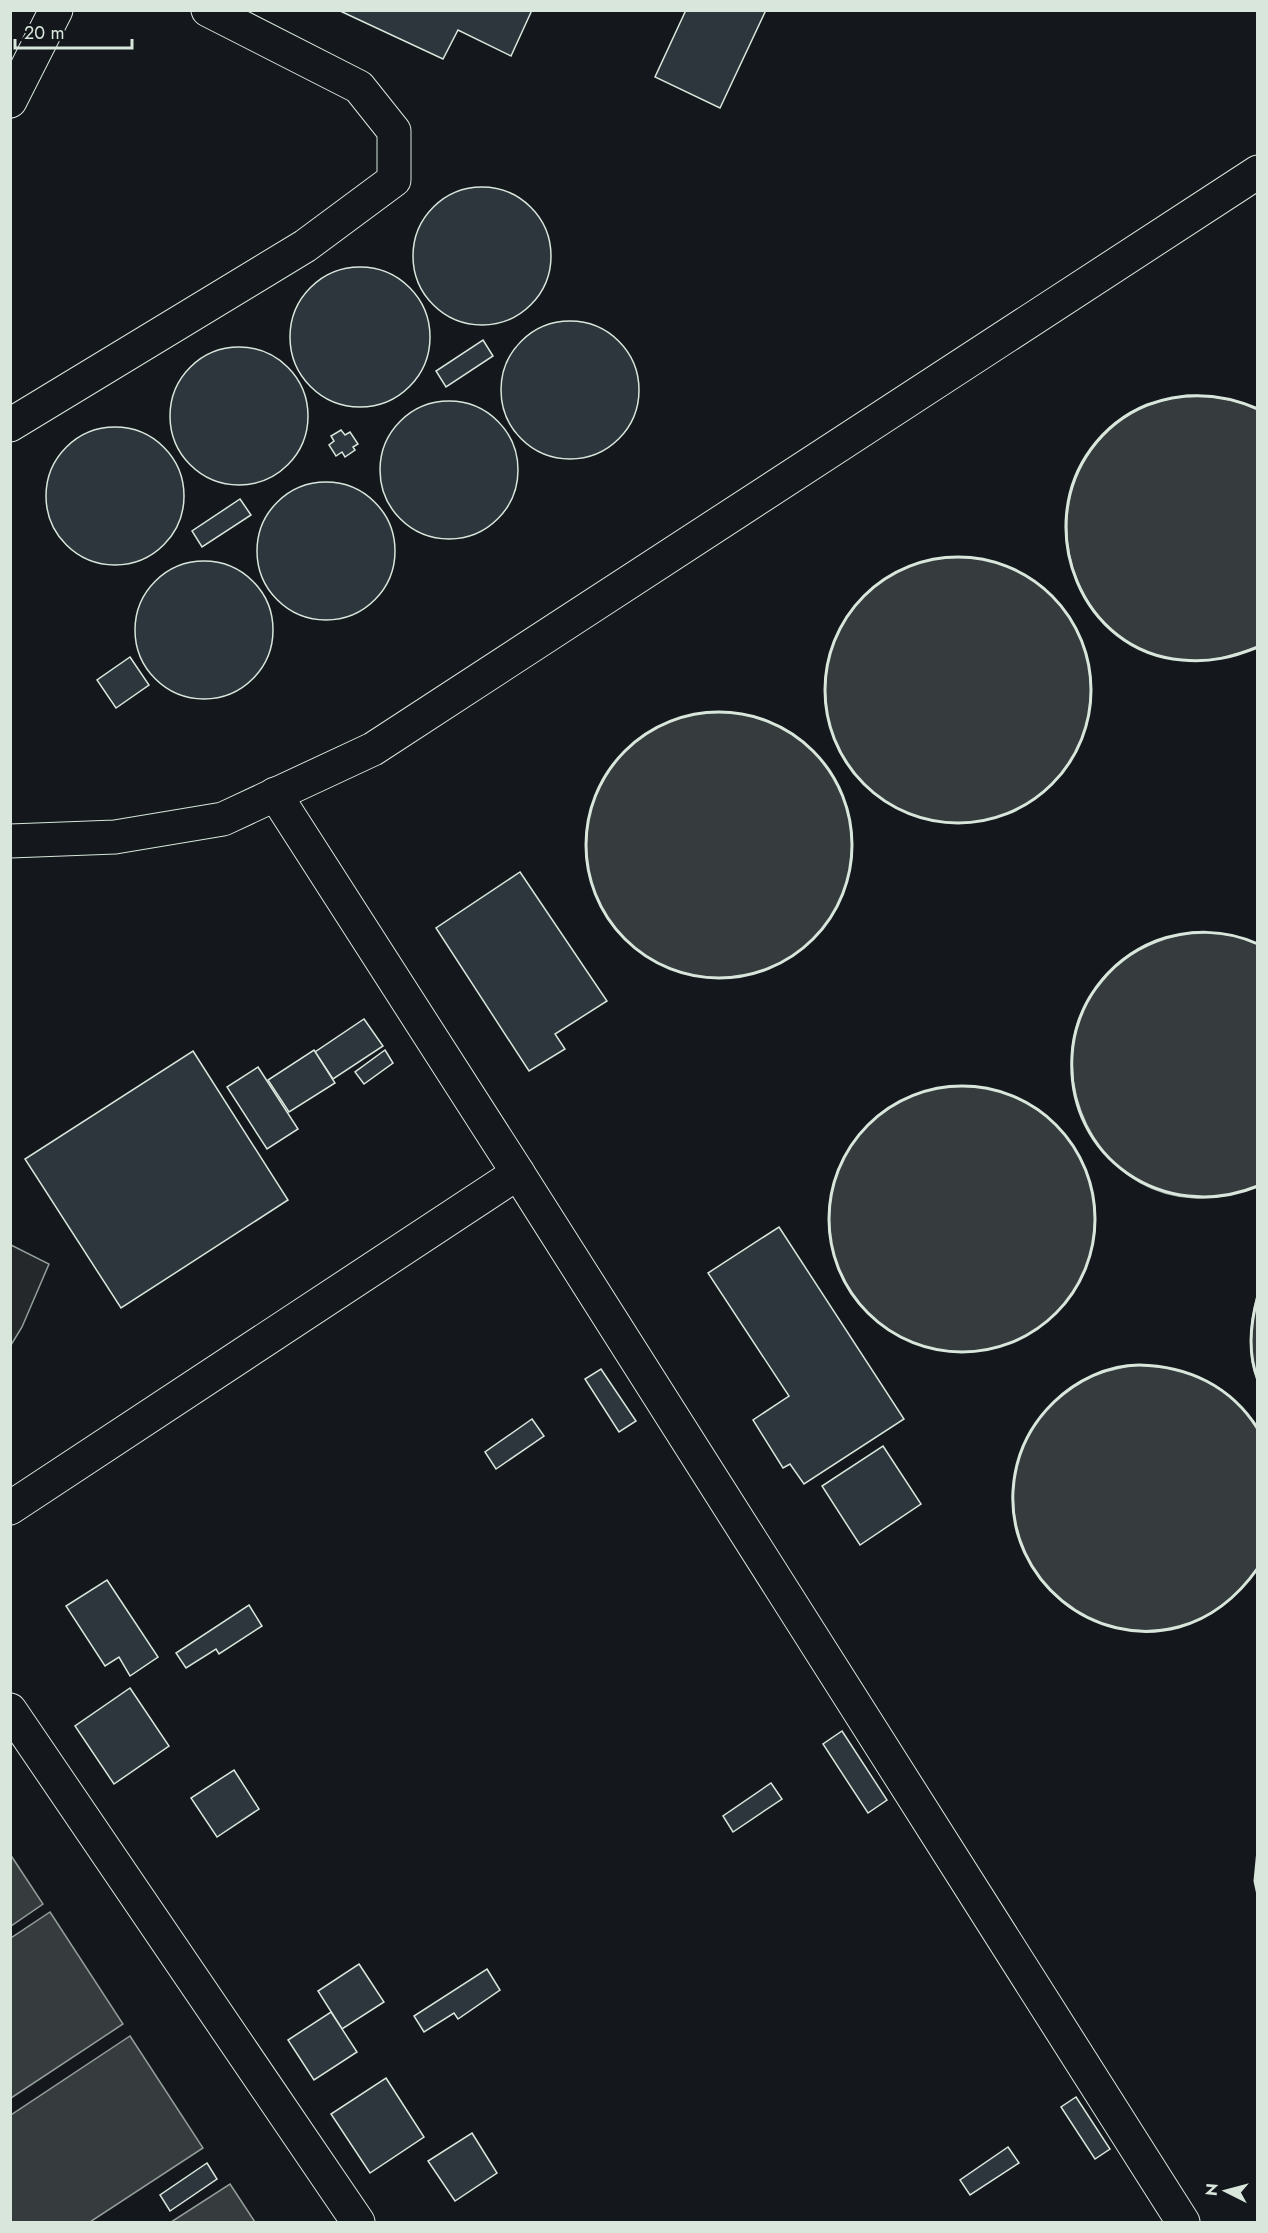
<svg xmlns="http://www.w3.org/2000/svg" width="1268" height="2233" font-family="Jost,sans-serif">
	<rect width="100%" height="100%" fill="#14181c"/>
	<polygon fill="#24282b" stroke="#939e99" stroke-width="1.5" points="11,1245 49,1264 22,1327 11,1345"/>
	<g fill="#363b3e" stroke="#939e99" stroke-width="1.5">
		<path d="M1188,395c25,1 46,4 69,14v238c-24,10 -48,16 -75,13 -101,-9 -148,-132 -90,-211 12,-17 29,-32 48,-41 15,-7 31,-10 48,-13z"/>
		<circle cx="958" cy="690" r="133"/>
		<circle cx="719" cy="845" r="133"/>
		<path d="M1194,932c22,1 43,2 63,12v242c-183,74 -275,-218 -63,-254z"/>
		<circle cx="962" cy="1219" r="133"/>
		<path d="M1257,1296v84c-10,-28 -7,-56 0,-84z"/>
		<path d="M1135,1365c54,2 93,17 122,64v139c-22,32 -52,55 -92,61 -117,19 -195,-116 -126,-210 12,-17 29,-32 48,-41 16,-7 32,-10 48,-13z"/>
		<polygon points="10,1854 43,1904 11,1926 10,1925"/>
		<polygon points="50,1912 123,2024 11,2098 11,1938"/>
		<polygon points="130,2036 203,2148 90,2222 11,2222 11,2115"/>
		<polygon points="230,2184 255,2222 171,2222"/>
	</g>
	<g fill="#2c363c" stroke="#d8e6dc" stroke-width="1.5">
		<polygon points="338,10 532,10 511,56 458,30 443,59"/>
		<polygon points="686,10 766,10 720,108 655,77"/>
		<circle cx="482" cy="256" r="69"/>
		<circle cx="360" cy="337" r="70"/>
		<circle cx="570" cy="390" r="69"/>
		<polygon points="483,340 493,356 446,387 436,371"/>
		<circle cx="239" cy="416" r="69"/>
		<circle cx="449" cy="470" r="69"/>
		<circle cx="115" cy="496" r="69"/>
		<polygon points="341,430 345,435 350,432 358,444 353,447 355,450 345,457 342,452 336,456 329,445 334,441 331,436"/>
		<circle cx="326" cy="551" r="69"/>
		<polygon points="240,499 251,515 202,547 192,531"/>
		<circle cx="204" cy="630" r="69"/>
		<polygon points="130,657 149,685 116,708 97,680"/>
		<polygon points="520,872 607,1001 555,1034 565,1049 529,1071 436,928"/>
		<polygon points="364,1019 383,1046 333,1079 315,1052"/>
		<polygon points="314,1050 335,1083 289,1112 268,1080"/>
		<polygon points="385,1050 393,1063 364,1084 355,1072"/>
		<polygon points="193,1051 288,1200 121,1308 25,1159"/>
		<polygon points="258,1067 298,1129 267,1149 227,1087"/>
		<polygon points="779,1227 904,1419 804,1484 790,1464 783,1468 753,1420 789,1396 708,1273"/>
		<polygon points="601,1369 636,1421 619,1432 585,1379"/>
		<polygon points="532,1419 544,1436 496,1469 485,1452"/>
		<polygon points="883,1446 921,1504 860,1545 822,1486"/>
		<polygon points="107,1580 158,1657 130,1676 119,1657 105,1666 66,1606"/>
		<polygon points="249,1605 262,1626 219,1654 216,1649 186,1668 176,1653"/>
		<polygon points="130,1688 169,1746 114,1784 75,1726"/>
		<polygon points="842,1731 887,1800 868,1813 823,1744"/>
		<polygon points="234,1770 259,1809 217,1837 191,1798"/>
		<polygon points="771,1783 782,1799 733,1832 723,1816"/>
		<polygon points="359,1964 384,2002 342,2029 318,1991"/>
		<polygon points="487,1969 500,1990 458,2019 454,2013 424,2032 414,2016"/>
		<polygon points="331,2012 357,2052 314,2080 288,2040"/>
		<polygon points="386,2078 424,2137 370,2173 331,2114"/>
		<polygon points="1076,2097 1110,2149 1095,2159 1061,2107"/>
		<polygon points="472,2133 497,2173 455,2201 428,2161"/>
		<polygon points="1008,2147 1019,2163 970,2195 960,2180"/>
		<polygon points="207,2163 217,2179 170,2211 160,2195"/>
	</g>
	<g fill="none" stroke-linecap="round" stroke-linejoin="round">
		<g stroke="#d8e6dc" stroke-width="35">
			<g id="minor">
				<polyline points="10,101 56,10"/>
				<polyline points="10,425 305,246 394,180 394,131 359,87 208,10"/>
				<polyline points="275,794 518,1173"/>
				<polyline points="10,841 115,837 223,819 373,749 1258,172"/>
				<polyline points="10,1508 518,1173 1183,2222"/>
				<polyline points="10,1710 358,2222"/>
			</g>
		</g>
		<use href="#minor" stroke="#14181c" stroke-width="33"/>
		<g stroke="#d8e6dc" stroke-width="3">
			<path d="M1258,409c-37,-16 -73,-18 -111,-4 -22,9 -42,25 -56,44 -58,79 -10,203 91,211 28,3 51,-3 76,-13"/>
			<circle cx="958" cy="690" r="133"/>
			<circle cx="719" cy="845" r="133"/>
			<path d="M1258,944c-33,-15 -69,-15 -102,-3 -25,10 -45,26 -60,47 -14,19 -23,44 -24,68 -6,102 92,168 186,130"/>
			<circle cx="962" cy="1219" r="133"/>
			<path d="M1258,1296c-8,28 -11,56 0,84"/>
			<path d="M1258,1429c-27,-43 -70,-63 -119,-64 -32,0 -63,16 -85,37 -25,24 -39,55 -41,89 -5,88 80,159 166,136 33,-9 59,-31 79,-59"/>
			<polyline points="1258,1850 1255,1881 1258,1895"/>
		</g>
	</g>
	<rect width="1268" height="2233" fill="none" stroke="#d8e6dc" stroke-width="24"/>
	<g transform="translate(1226 2191) rotate(276)" stroke="#14181c" stroke-width="4.5" paint-order="stroke">
	<path d="M0-4.5L10 22L0 15L-10 22Z" fill="#d8e6dc"/>
	<text y="-9" font-size="16" font-weight="bold" text-anchor="middle" fill="#d8e6dc">N</text>
	</g>
	<path d="M15 39v9h117v-9" fill="none" stroke="#d8e6dc" stroke-width="3"/>
	<text x="24" y="39" font-size="18" fill="#d8e6dc" stroke="#14181c" stroke-width="4.5" paint-order="stroke">20 m</text>
</svg>
